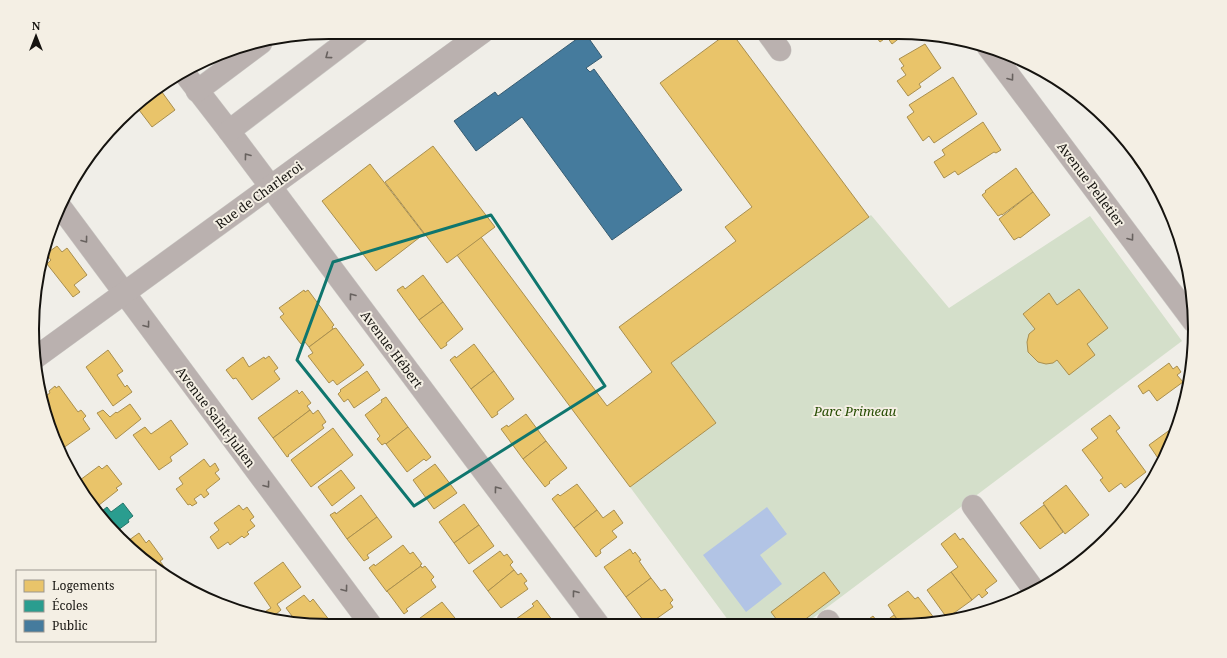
<svg xmlns="http://www.w3.org/2000/svg" width="1227" height="658" font-family="'Noto Serif',serif">
	<rect width="100%" height="100%" fill="#f0eee8"/>
	<polygon fill="#d4dfca" points="871,215 949,308 1090,216 1182,341 805,624 731,624 630,487 716,423 671,363"/>
	<polygon fill="#b2c4e5" points="767,507 787,534 760,555 782,584 746,612 703,555"/>
	<g fill="#e9c46a" stroke="#a98f4f">
		<polygon points="729,32 731,32 869,217 671,363 716,423 630,487 457,255 481,237 607,406 652,372 619,327 736,241 725,227 752,207 660,83"/>
		<polygon points="873,33 906,33 892,44 887,37 880,42"/>
		<polygon points="925,44 941,68 919,84 921,87 908,96 897,81 906,75 901,68 904,66 899,59"/>
		<polygon points="953,77 977,114 934,143 929,136 923,141 907,117 914,112 909,105"/>
		<polygon points="159,88 175,110 152,127 136,106 147,94"/>
		<polygon points="983,122 1001,150 996,153 994,152 958,175 955,171 944,178 934,162 945,155 942,150"/>
		<polygon points="433,146 495,227 447,263 385,182"/>
		<polygon points="1131,146 1154,180 1150,183 1134,162 1137,159 1128,148"/>
		<polygon points="370,164 424,234 376,271 322,201"/>
		<polygon points="1016,168 1033,192 1002,215 1002,214 998,216 982,195 986,192 985,191"/>
		<polygon points="1033,192 1050,215 1020,238 1019,237 1014,240 999,219"/>
		<polygon points="57,246 62,252 67,248 87,275 74,285 80,292 73,297 47,264 51,260 46,254"/>
		<polygon points="423,275 443,302 419,320 397,290 403,286 405,289"/>
		<polygon points="1079,289 1108,328 1087,344 1095,355 1069,375 1057,360 1053,363 1046,364 1038,362 1028,352 1027,342 1029,334 1035,329 1023,314 1049,293 1057,305"/>
		<polygon points="304,290 305,292 308,290 334,325 332,327 333,329 309,347 305,342 301,344 280,317 284,314 279,308"/>
		<polygon points="443,302 463,329 446,343 447,345 441,349 419,320"/>
		<polygon points="336,328 364,365 361,367 361,368 337,385 333,380 329,383 308,356 313,353 309,347 333,329"/>
		<polygon points="474,344 494,371 471,389 450,360 455,356 456,358"/>
		<polygon points="108,350 123,371 117,375 125,387 127,385 132,392 113,406 86,367"/>
		<polygon points="269,356 278,368 274,371 280,379 252,400 236,378 233,379 226,370 243,357 249,367 264,357 265,359"/>
		<polygon points="1169,363 1173,369 1177,366 1181,372 1177,375 1183,382 1157,401 1149,390 1143,394 1138,386"/>
		<polygon points="367,371 380,390 354,408 348,399 344,402 338,394 341,391 340,390"/>
		<polygon points="494,371 514,399 497,412 498,414 492,418 471,389"/>
		<polygon points="55,386 56,388 59,386 78,412 81,410 86,416 83,419 90,429 59,451 55,443 44,397 50,393 49,391"/>
		<polygon points="297,390 299,394 302,391 311,403 307,406 310,410 273,438 258,418"/>
		<polygon points="386,397 408,427 386,444 385,443 382,445 377,439 380,436 365,415 382,402 381,400"/>
		<polygon points="130,404 141,419 116,439 97,413 103,410 110,417 116,412 117,413"/>
		<polygon points="310,410 313,414 318,410 326,422 322,425 324,428 288,455 289,456 287,457 273,438"/>
		<polygon points="526,414 546,441 523,459 501,429 507,425 508,427"/>
		<polygon points="1110,415 1120,428 1116,431 1146,472 1125,488 1121,483 1109,492 1100,480 1103,478 1082,450 1098,438 1091,429"/>
		<polygon points="171,420 188,444 170,457 172,461 159,470 133,435 145,427 151,434"/>
		<polygon points="1178,424 1164,461 1162,464 1149,445"/>
		<polygon points="408,427 431,457 426,461 424,459 407,472 386,444"/>
		<polygon points="333,428 353,455 311,487 291,460"/>
		<polygon points="546,441 567,468 549,482 550,483 545,487 523,459"/>
		<polygon points="204,459 210,467 215,463 219,470 215,473 220,479 206,490 209,494 204,498 201,494 194,499 197,503 192,506 190,504 188,505 176,489 183,484 179,478"/>
		<polygon points="435,464 457,493 434,509 413,480"/>
		<polygon points="107,465 122,484 116,488 118,490 94,509 82,494 76,483 99,466 102,469"/>
		<polygon points="341,470 355,488 332,506 318,487"/>
		<polygon points="577,484 597,510 574,528 552,499 558,494 560,496"/>
		<polygon points="1066,485 1089,515 1065,534 1043,503"/>
		<polygon points="361,495 377,517 347,539 330,515 335,512 336,514"/>
		<polygon points="464,504 479,525 454,543 439,522"/>
		<polygon points="239,505 243,510 247,507 254,517 250,520 255,526 247,532 249,534 244,538 242,536 230,545 228,542 218,549 210,537 219,530 214,523"/>
		<polygon points="1044,505 1063,532 1040,549 1020,523"/>
		<polygon points="597,510 603,518 614,510 623,523 612,531 617,537 600,550 601,553 596,557 574,528"/>
		<polygon points="377,517 392,537 367,555 369,558 364,561 347,539"/>
		<polygon points="479,525 494,546 469,564 454,543"/>
		<polygon points="139,533 146,543 149,540 163,559 160,561 167,571 165,572 125,543"/>
		<polygon points="955,533 960,540 963,538 997,581 985,590 988,593 982,598 979,594 972,600 951,572 958,567 941,544"/>
		<polygon points="403,545 410,554 413,552 422,564 420,565 421,566 387,591 387,592 369,568 374,564 375,566"/>
		<polygon points="630,549 633,554 635,552 641,560 639,561 651,578 626,597 604,567"/>
		<polygon points="500,551 504,556 507,554 513,562 510,565 514,570 488,591 473,571"/>
		<polygon points="283,562 301,587 277,604 281,610 270,619 267,618 263,613 271,608 254,583"/>
		<polygon points="421,566 422,568 425,566 434,577 431,580 436,587 406,609 408,611 404,614 387,591"/>
		<polygon points="514,570 518,575 521,573 527,581 524,583 528,589 501,608 488,591"/>
		<polygon points="824,572 840,593 799,624 780,624 771,612"/>
		<polygon points="951,572 972,600 947,618 927,590"/>
		<polygon points="651,578 661,591 665,589 673,600 670,603 673,607 649,624 646,624 626,597"/>
		<polygon points="908,591 915,599 918,597 938,623 900,624 888,605"/>
		<polygon points="304,595 310,602 313,599 333,625 310,625 288,622 287,620 292,616 286,608"/>
		<polygon points="537,600 556,625 520,625 516,619 534,606 532,604"/>
		<polygon points="442,602 459,623 456,625 411,625 409,623 415,619 416,621"/>
		<polygon points="894,615 900,624 882,624"/>
		<polygon points="873,616 879,624 866,624 865,622"/>
	</g>
	<polygon fill="#2a9d8f" stroke="#247469" points="123,503 133,516 128,520 129,522 114,533 98,514 107,507 111,512"/>
	<polygon fill="#457b9d" stroke="#375c72" points="585,33 602,57 586,68 590,72 594,69 682,190 612,240 522,117 476,151 454,121 495,92 498,96"/>
	<g fill="none" stroke-linecap="round" stroke-linejoin="round">
		<g stroke="#cccac6" stroke-width="23">
			<g id="minor">
				<polyline points="767,32 780,50"/>
				<polyline points="988,47 1193,321"/>
				<polyline points="185,74 229,131 598,624"/>
				<polyline points="197,91 261,43"/>
				<polyline points="229,131 359,32"/>
				<polyline points="62,209 371,625"/>
				<polyline points="35,358 483,32"/>
				<polyline points="973,506 1034,590"/>
				<polyline points="828,621 830,624"/>
			</g>
		</g>
		<use href="#minor" stroke="#bab1af" stroke-width="22"/>
	</g>
	<defs><path id="oneway-chevron" d="M-2-3.5L2.5 0L-2 3.5" fill="none" stroke-width="1.6" stroke-linecap="round" stroke-linejoin="round"/></defs>
	<g stroke="#68625f">
		<use href="#oneway-chevron" transform="translate(328 56) rotate(143)"/>
		<use href="#oneway-chevron" transform="translate(1011 78) rotate(53)"/>
		<use href="#oneway-chevron" transform="translate(247 156) rotate(-127)"/>
		<use href="#oneway-chevron" transform="translate(1131 238) rotate(53)"/>
		<use href="#oneway-chevron" transform="translate(85 240) rotate(53)"/>
		<use href="#oneway-chevron" transform="translate(352 296) rotate(-127)"/>
		<use href="#oneway-chevron" transform="translate(147 325) rotate(53)"/>
		<use href="#oneway-chevron" transform="translate(267 485) rotate(53)"/>
		<use href="#oneway-chevron" transform="translate(497 489) rotate(-127)"/>
		<use href="#oneway-chevron" transform="translate(345 589) rotate(53)"/>
		<use href="#oneway-chevron" transform="translate(575 593) rotate(-127)"/>
	</g>
	<path fill="none" stroke="#0f766e" stroke-width="3" stroke-linejoin="round" d="M491,215l114,171 -191,120 -117,-146 36,-98z"/>
	<g text-anchor="middle" stroke-width="4" stroke-linejoin="round" paint-order="stroke">
		<g font-size="13" fill="#15130f" stroke="#f4efe4">
			<text transform="translate(1091 184) rotate(53)" y="5">Avenue Pelletier</text>
			<text transform="translate(259 195) rotate(-36)" y="5">Rue de Charleroi</text>
			<text transform="translate(392 349) rotate(53)" y="5">Avenue Hébert</text>
			<text transform="translate(216 417) rotate(53)" y="5">Avenue Saint-Julien</text>
		</g>
		<g font-size="13" font-style="italic" fill="#274d03" stroke="#f4efe4">
			<text x="855" y="416">Parc Primeau</text>
		</g>
	</g>
	<path d="M0 0H1227V658H0ZM329 39H898A290 290 0 0 1 1188 329V329A290 290 0 0 1 898 619H329A290 290 0 0 1 39 329V329A290 290 0 0 1 329 39Z" fill="#f4efe4" fill-rule="evenodd"/>
	<path fill="none" stroke="#15130f" stroke-width="2" d="M329 39H898A290 290 0 0 1 1188 329V329A290 290 0 0 1 898 619H329A290 290 0 0 1 39 329V329A290 290 0 0 1 329 39Z"/>
	<rect x="16" y="570" width="140" height="72" fill="#f4efe4" stroke="#9b978f"/>
	<rect x="24" y="580" width="20" height="12" fill="#e9c46a" stroke="#9b978f"/>
	<text x="52" y="590" font-size="12" fill="#15130f">Logements</text>
	<rect x="24" y="600" width="20" height="12" fill="#2a9d8f" stroke="#9b978f"/>
	<text x="52" y="610" font-size="12" fill="#15130f">Écoles</text>
	<rect x="24" y="620" width="20" height="12" fill="#457b9d" stroke="#9b978f"/>
	<text x="52" y="630" font-size="12" fill="#15130f">Public</text>
	<g transform="translate(36 36)" stroke="#f4efe4" stroke-width="3" paint-order="stroke">
	<path d="M0-3L7 15L0 10L-7 15Z" fill="#15130f"/>
	<text y="-6" font-size="11" font-weight="bold" text-anchor="middle" fill="#15130f">N</text>
	</g>
</svg>
